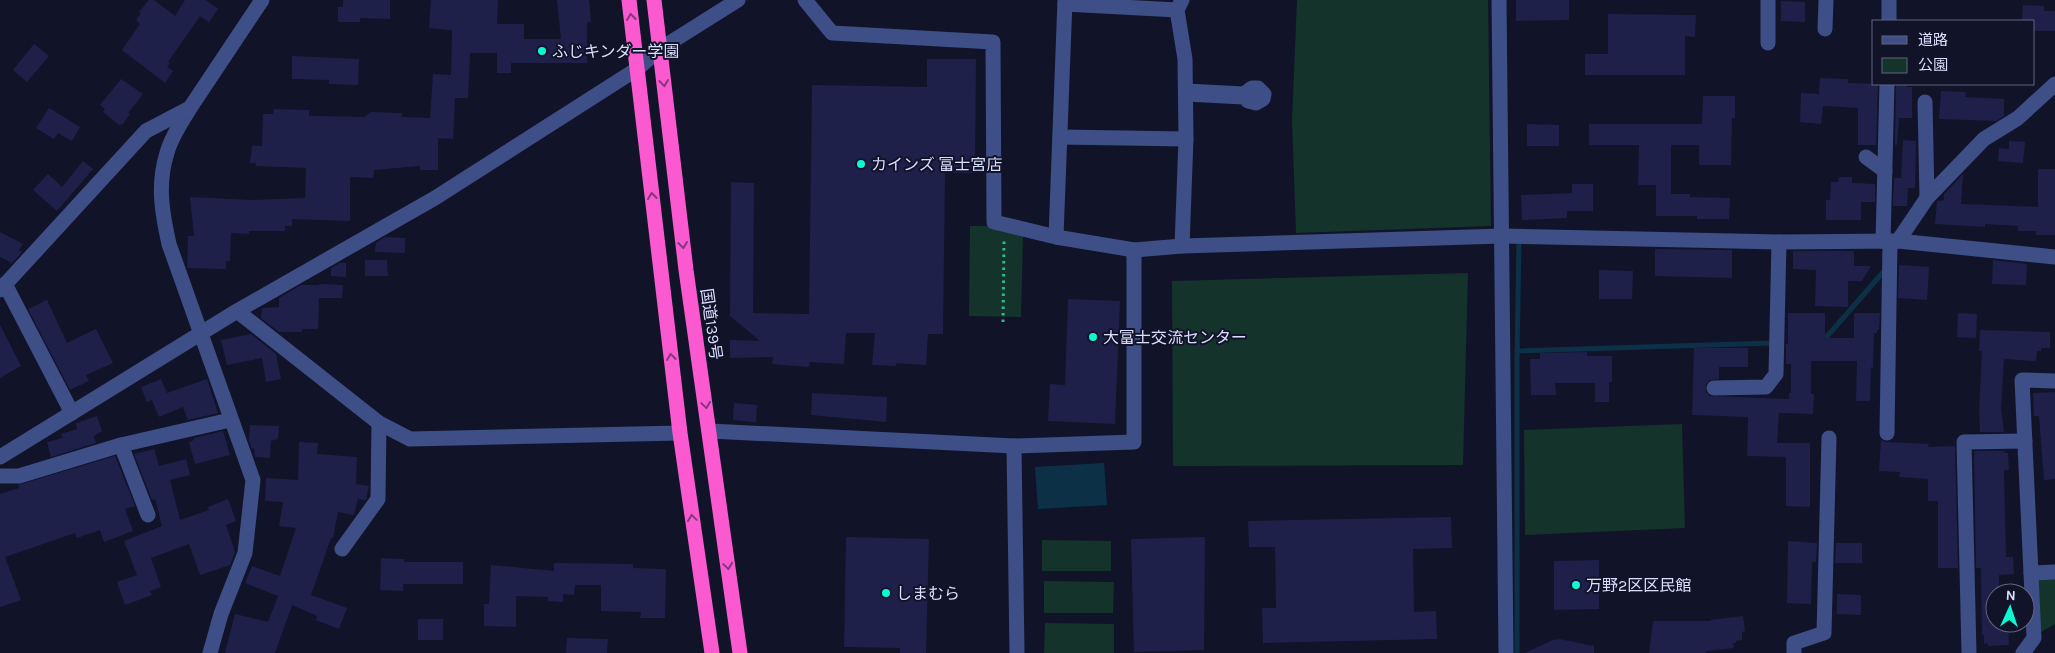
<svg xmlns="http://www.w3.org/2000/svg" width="2055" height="653" font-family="Karla,'Noto Sans JP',sans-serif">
	<rect width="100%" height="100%" fill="#111329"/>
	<g fill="#14332a">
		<polygon points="1297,0 1488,0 1491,226 1296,233 1292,121"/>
		<polygon points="970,226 992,226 1023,236 1021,317 969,316"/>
		<polygon points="1468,273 1463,465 1173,466 1172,281"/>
		<polygon points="1682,424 1685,528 1525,535 1524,430"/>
		<polygon points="1042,540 1111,541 1111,571 1042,571"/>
		<polygon points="2055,572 2055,624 2034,636 2031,573"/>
		<polygon points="1044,581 1114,582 1113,613 1044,613"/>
		<polygon points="1045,623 1114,624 1114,653 1044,653"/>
	</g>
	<polygon fill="#0c3147" points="1104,463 1107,505 1038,509 1035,467"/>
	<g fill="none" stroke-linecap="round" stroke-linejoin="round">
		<g stroke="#0c3147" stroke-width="5">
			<polyline points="1820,341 1823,341 1885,270"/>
			<polyline points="1517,351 1772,343"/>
			<polyline points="1517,653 1517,358 1519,240"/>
		</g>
	</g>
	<g fill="#1e2049">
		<polygon points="149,0 154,0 175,16 185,0 206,0 218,9 209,22 200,16 168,62 170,63 167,67 173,71 165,83 122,50 140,24 136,20 141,13 139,12"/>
		<polygon points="343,0 390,0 390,19 360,18 360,22 338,22 338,7 343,7"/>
		<polygon points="431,0 498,0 497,24 524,24 524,39 561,39 557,0 589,0 591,22 587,22 587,63 511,63 511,73 497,73 497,53 470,53 468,98 455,98 453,139 438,138 438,170 420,170 420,166 374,170 373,178 350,177 350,221 292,219 292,226 285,226 285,231 249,231 249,234 231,233 230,261 226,261 226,269 187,268 188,236 194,236 190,197 251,200 305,198 306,168 256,166 256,163 250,163 252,146 262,146 263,114 273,114 274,109 309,110 309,116 315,116 364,117 371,112 402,113 402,117 430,118 433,74 451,75 452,30 429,28"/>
		<polygon points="1516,0 1569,0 1569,20 1516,21"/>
		<polygon points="1781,1 1805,2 1805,22 1781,21"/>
		<polygon points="2023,5 2044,6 2044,11 2055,11 2055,31 2034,31 2034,21 2022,21"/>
		<polygon points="1608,14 1696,15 1695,37 1685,36 1685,75 1585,75 1585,54 1608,54"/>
		<polygon points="34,44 49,56 27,82 13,70"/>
		<polygon points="292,56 359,59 358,85 329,84 329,80 292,79"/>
		<polygon points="927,59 976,59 975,173 945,173 943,334 928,334 926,365 896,363 896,366 872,365 875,333 846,333 844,364 810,362 809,367 772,364 773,357 730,358 730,340 760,341 730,316 731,182 754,183 753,313 809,314 812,85 927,87"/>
		<polygon points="1820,78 1848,79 1848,83 1878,84 1876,145 1858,145 1858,108 1823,106 1821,124 1800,122 1801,93 1819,94"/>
		<polygon points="121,79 143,94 128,113 130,114 122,125 120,124 119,125 103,112 105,109 100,105"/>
		<polygon points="1896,84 1907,84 1907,87 1912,87 1912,118 1899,118 1897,145 1895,145"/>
		<polygon points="1941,91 1966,92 1965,97 2004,99 2004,116 1996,121 1939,119"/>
		<polygon points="1703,96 1735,96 1735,118 1732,118 1731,165 1699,165 1699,145 1671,145 1671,194 1690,194 1690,197 1730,198 1729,219 1697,219 1697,216 1656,216 1656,185 1638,185 1639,145 1589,145 1589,124 1702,124"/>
		<polygon points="49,108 80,127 72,141 58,133 54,139 36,128"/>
		<polygon points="1527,124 1559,125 1559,146 1527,146"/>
		<polygon points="1903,140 1916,141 1915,188 1908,188 1907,206 1893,206 1894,178 1901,178"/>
		<polygon points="2009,141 2025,142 2023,163 1998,161 1999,148 2009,149"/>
		<polygon points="83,161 93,169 57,211 33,190 48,174 62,187"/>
		<polygon points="2038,169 2055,169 2055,235 2036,235 2036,231 2018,231 2018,226 1985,224 1985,227 1935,224 1937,201 1944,200 1944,194 1963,174 1961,204 2038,207"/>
		<polygon points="1839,177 1852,177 1852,183 1875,184 1875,202 1861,202 1861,220 1826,220 1826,200 1830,200 1831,182 1838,182"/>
		<polygon points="1572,184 1593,184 1593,211 1567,211 1567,218 1522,220 1521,195 1572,193"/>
		<polygon points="0,232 23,244 19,250 22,252 12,263 0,257"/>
		<polygon points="385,237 405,238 405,253 375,252 376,243"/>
		<polygon points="1655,249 1732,250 1732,278 1655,276"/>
		<polygon points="1793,251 1854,251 1854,266 1871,266 1862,281 1848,281 1848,307 1815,306 1816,270 1793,269"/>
		<polygon points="365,260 387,260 388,276 365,276"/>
		<polygon points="1993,260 2027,264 2026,285 1992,284"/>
		<polygon points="340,263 346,263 346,277 331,276 331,268"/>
		<polygon points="1899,265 1929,267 1927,300 1898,298"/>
		<polygon points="1599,270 1633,271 1632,299 1599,299"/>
		<polygon points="319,284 343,285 342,298 319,298 318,329 302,329 302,332 279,332 261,318 262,308 279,307 279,298 301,285 319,285 319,296"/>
		<polygon points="1068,299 1120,301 1115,424 1048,421 1050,384 1065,385"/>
		<polygon points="47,300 67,343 96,329 113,363 86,375 89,381 70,390 28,309"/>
		<polygon points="1788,313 1825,313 1825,338 1854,338 1854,313 1880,313 1879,330 1877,330 1877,333 1874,333 1873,368 1871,367 1870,401 1856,401 1857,361 1811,361 1811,394 1814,394 1813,414 1779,413 1777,443 1810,443 1810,507 1786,506 1786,457 1747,456 1748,417 1692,415 1694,348 1748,348 1748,367 1719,367 1719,379 1710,380 1706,384 1706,392 1710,396 1789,399 1789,393 1791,393 1791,364 1786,364 1786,344 1788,344"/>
		<polygon points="1958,313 1977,314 1976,338 1957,337"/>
		<polygon points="0,325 21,366 0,378"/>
		<polygon points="1980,330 2050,332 2050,348 2041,348 2041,351 2037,351 2036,361 2004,359 2001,409 2004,432 1980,432 1979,410 1982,351 1979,351"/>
		<polygon points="251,334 276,354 281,379 266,382 262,358 227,365 221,340"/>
		<polygon points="1587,352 1587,356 1612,356 1612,382 1609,382 1609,402 1595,402 1595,383 1555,383 1556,395 1531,395 1530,359 1540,359 1540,353"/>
		<polygon points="161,379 167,393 207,379 218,413 188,420 183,407 159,417 152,400 147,402 141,387"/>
		<polygon points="2055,392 2055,479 2044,480 2039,416 2034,416 2033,393"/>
		<polygon points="812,393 887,397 886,422 811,415"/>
		<polygon points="734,403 757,405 756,422 733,420"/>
		<polygon points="97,416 102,431 94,436 96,443 51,457 47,442 63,438 61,434 77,429 76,423"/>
		<polygon points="250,425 279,426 278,439 271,441 270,458 255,457 254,448 252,449 249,441"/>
		<polygon points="223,431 230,455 195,464 189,442 194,440 194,438"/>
		<polygon points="1881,440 1886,442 1929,444 1928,447 1955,446 1958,568 1938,568 1938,501 1928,501 1928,479 1899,477 1900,472 1879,471"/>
		<polygon points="299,442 318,443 317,454 357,457 356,484 369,486 366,500 358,499 354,515 338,512 333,538 331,538 311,595 347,608 339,629 316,620 317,616 292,605 275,653 225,653 235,614 268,622 278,596 245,583 252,566 280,576 296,528 279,526 283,502 265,501 266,478 298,480"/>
		<polygon points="154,449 159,466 186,459 190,475 170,480 180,520 209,510 208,507 228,499 236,521 226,525 235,552 230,565 200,575 189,544 151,558 161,587 150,591 152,595 125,605 117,582 137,575 124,541 162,526 155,499 152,500 134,454"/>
		<polygon points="1974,451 2004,451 2005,453 2008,453 2009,470 2004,470 2006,557 2013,557 2014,574 1999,575 1999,593 1995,593 1995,623 2008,623 2009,645 1988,646 1988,643 1984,644 1984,635 1982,635 1981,568 1976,568"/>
		<polygon points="115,456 135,506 125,509 133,531 104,542 100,530 77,538 75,533 5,557 21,600 0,607 0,494 19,488 18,485"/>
		<polygon points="1451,517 1452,548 1413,549 1414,612 1436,611 1437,639 1263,643 1262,608 1276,608 1275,547 1249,547 1248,521"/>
		<polygon points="846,537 929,539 926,653 900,653 900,648 844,647"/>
		<polygon points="1205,537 1204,650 1134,652 1131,539"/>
		<polygon points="1788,541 1817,543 1816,562 1812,562 1811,604 1787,603"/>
		<polygon points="1836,543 1862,543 1862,563 1835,563"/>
		<polygon points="381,558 404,559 404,562 463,562 463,584 403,584 403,591 380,590"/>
		<polygon points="1599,560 1599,609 1554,610 1554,561"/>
		<polygon points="554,563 633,564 633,568 666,569 665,618 640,618 641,612 601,611 601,585 575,585 574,595 563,594 563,602 548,601 548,597 516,596 516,627 484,626 484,604 489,604 491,565 554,571"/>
		<polygon points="1837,594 1861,595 1861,615 1837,614"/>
		<polygon points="1743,616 1745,631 1742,632 1742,640 1736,641 1736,643 1733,643 1734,648 1706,651 1706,653 1649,653 1653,621 1711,621 1710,620"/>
		<rect x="418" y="619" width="25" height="21"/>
		<polygon points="567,638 608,639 607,653 566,653"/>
		<polygon points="1559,639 1594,646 1594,653 1525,653 1553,640"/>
	</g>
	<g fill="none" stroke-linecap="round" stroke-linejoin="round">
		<polyline stroke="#34b88e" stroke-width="3" stroke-dasharray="2.5 4" stroke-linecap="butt" points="1003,322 1004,240"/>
		<g stroke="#3e4e86" stroke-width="15">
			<polyline points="805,0 832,33 993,42 994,222 1056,237 1134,250 1182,246 1502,236 1779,242 1898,241 2055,257"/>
			<polyline points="1182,0 1177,10 1185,59 1186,139 1182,246"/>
			<polyline points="1499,0 1506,653"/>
			<polyline points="1065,4 1177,10"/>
			<polyline points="1889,21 1889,0"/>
			<polyline points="1825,29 1826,0"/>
			<polyline points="1768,43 1768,0"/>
			<polyline points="1186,91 1244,94 1252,88 1258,88 1264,94 1263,99 1256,103 1248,101 1244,97 1186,94"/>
			<polyline points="1925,102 1927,198"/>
			<path d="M190,108c-8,14 -19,29 -23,45 -10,31 -5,60 2,91l84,236 -8,73 -24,61 -11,39"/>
			<polyline points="1060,137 1186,139"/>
			<polyline points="1866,157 1885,171"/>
			<polyline points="1056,237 1065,0"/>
			<polyline points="1883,241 1887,84"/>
			<polyline points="1898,241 1927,198 1984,139 2018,118 2055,84"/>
			<polyline points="5,284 72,413"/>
			<polyline points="0,290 146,131 190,108 262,0"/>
			<polyline points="237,311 379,423 410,439 680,433"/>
			<polyline points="1714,388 1766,387 1776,374 1779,242"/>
			<polyline points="710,431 1014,446 1134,442 1134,250"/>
			<polyline points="1887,433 1890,242"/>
			<polyline points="121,445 148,515"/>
			<polyline points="1014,446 1017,653"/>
			<polyline points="0,457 237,311 435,198 637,69 660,49 738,0"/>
			<polyline points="0,476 19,476 121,445 230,420"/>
			<polyline points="342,549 378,499 379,423"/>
			<polyline points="2031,573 2055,572"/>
			<polyline points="1794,653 1794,643 1824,633 1829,438"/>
			<polyline points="1969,653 1964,442 2025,441"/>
			<polyline points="2023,653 2034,638 2022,380 2055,381"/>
		</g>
		<g stroke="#fa59d0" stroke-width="15">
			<polyline points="629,0 680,433 712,653"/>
			<polyline points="654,0 686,270 740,653"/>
		</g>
	</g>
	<defs><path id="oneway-chevron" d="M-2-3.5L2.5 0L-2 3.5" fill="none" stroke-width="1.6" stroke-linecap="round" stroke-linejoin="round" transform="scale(1.25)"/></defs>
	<g stroke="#86367c">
		<use href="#oneway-chevron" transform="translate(631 17) rotate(-97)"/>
		<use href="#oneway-chevron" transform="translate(664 83) rotate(83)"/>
		<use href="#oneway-chevron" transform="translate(652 196) rotate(-97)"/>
		<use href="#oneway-chevron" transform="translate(683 245) rotate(83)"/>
		<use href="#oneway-chevron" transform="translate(671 357) rotate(-97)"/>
		<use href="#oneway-chevron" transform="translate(706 405) rotate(82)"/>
		<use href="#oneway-chevron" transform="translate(692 518) rotate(-98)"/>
		<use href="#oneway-chevron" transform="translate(728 566) rotate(82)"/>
	</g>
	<g fill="#0cf8d3" stroke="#111329" stroke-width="2">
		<circle cx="542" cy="51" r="5"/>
		<circle cx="861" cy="164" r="5"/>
		<circle cx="1093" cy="337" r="5"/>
		<circle cx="1576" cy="585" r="5"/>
		<circle cx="886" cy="593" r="5"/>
	</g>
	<g text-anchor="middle" stroke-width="4" stroke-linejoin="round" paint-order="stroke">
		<g font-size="16" fill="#dadffe" stroke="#111329" text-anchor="start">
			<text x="552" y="57">ふじキンダー学園</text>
			<text x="871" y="170">カインズ 富士宮店</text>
			<text x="1103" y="343">大富士交流センター</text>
			<text x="1586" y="591">万野2区区民館</text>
			<text x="896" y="599">しまむら</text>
		</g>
		<g font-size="16" fill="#dadffe" stroke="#111329">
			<text transform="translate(712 324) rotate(82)" y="6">国道139号</text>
		</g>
	</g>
	<rect x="1872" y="20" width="162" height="65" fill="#111329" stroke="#61657e"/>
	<rect x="1882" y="36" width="25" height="8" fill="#3e4e86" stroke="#61657e"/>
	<text x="1918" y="45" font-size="15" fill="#dadffe">道路</text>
	<rect x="1882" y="58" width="25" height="15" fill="#14332a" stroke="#61657e"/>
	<text x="1918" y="70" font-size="15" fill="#dadffe">公園</text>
	<g transform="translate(2010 608) rotate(3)"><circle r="24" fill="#111329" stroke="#61657e"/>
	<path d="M0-4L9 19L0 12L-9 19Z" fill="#0cf8d3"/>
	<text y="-8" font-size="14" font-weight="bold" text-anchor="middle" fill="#dadffe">N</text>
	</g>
</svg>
